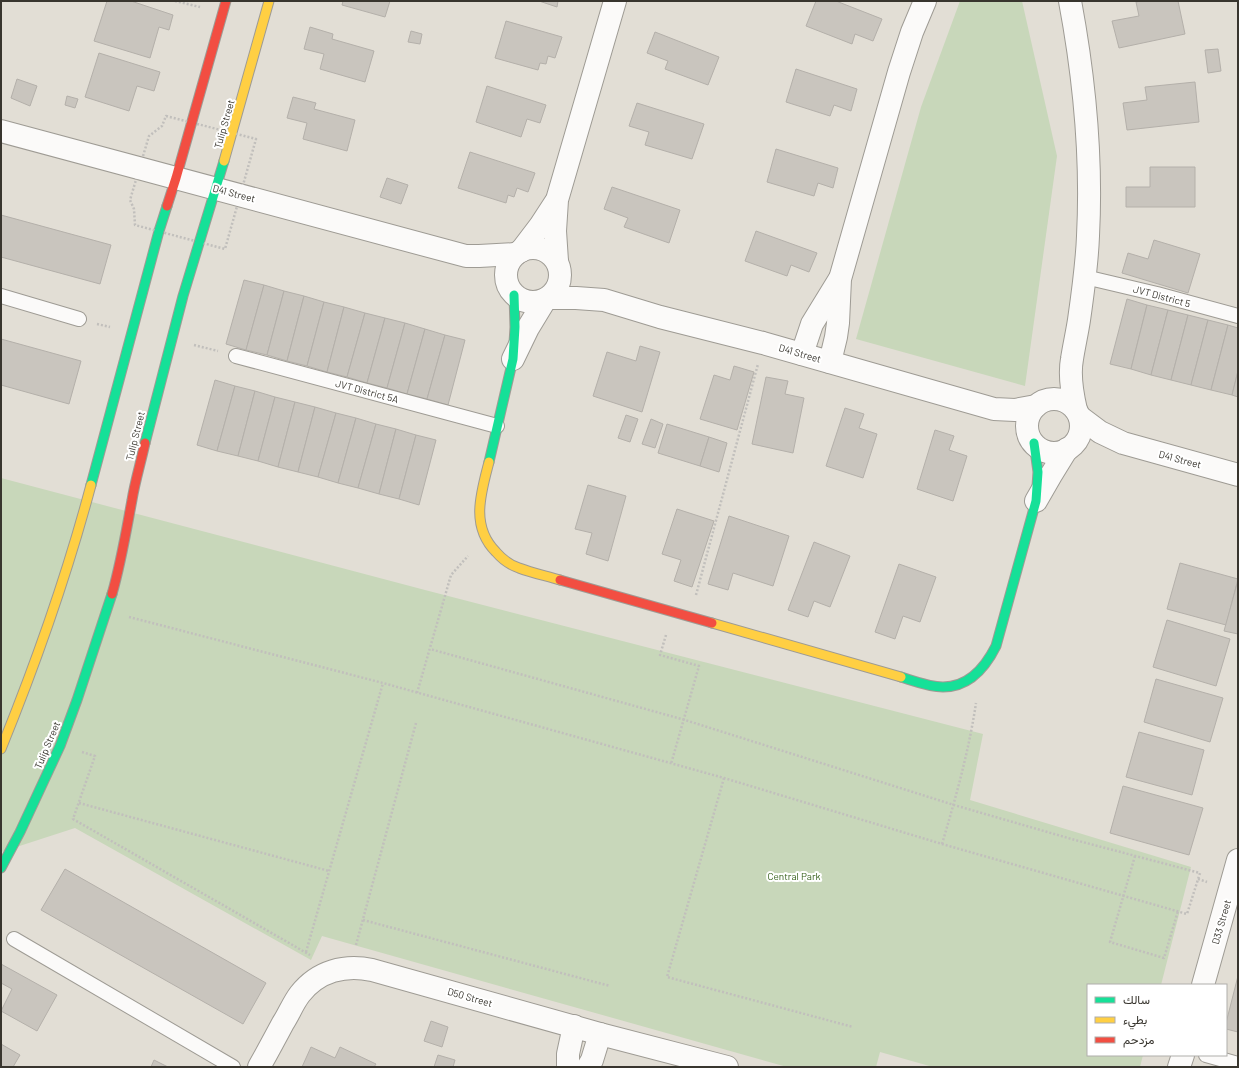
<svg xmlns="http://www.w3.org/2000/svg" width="1239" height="1068" font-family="Barlow,Vazirmatn,sans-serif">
	<rect width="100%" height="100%" fill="#e2ded5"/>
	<g fill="#c8d7ba">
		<polygon points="960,1 1022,1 1057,156 1025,386 856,339 921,107"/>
		<polygon points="1,478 425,590 983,734 970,800 1191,867 1161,985 1088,985 1088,1055 1143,1055 1140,1067 933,1067 880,1052 876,1067 787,1067 322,936 311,960 75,828 1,852"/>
	</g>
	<g fill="#c9c5be" stroke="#b4b0aa">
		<polygon points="107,1 131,1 173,15 169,30 159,27 150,58 94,41"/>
		<polygon points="343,1 390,1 385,17 342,5"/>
		<polygon points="539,1 558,1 557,7"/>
		<polygon points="816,1 836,1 882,19 873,41 855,34 852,44 806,26"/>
		<polygon points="1141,1 1178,1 1185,34 1119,48 1112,21 1139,16 1136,2"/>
		<polygon points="506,21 562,37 555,58 548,56 546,64 540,63 538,70 495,58"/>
		<polygon points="310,27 333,34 332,39 374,51 365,82 320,69 324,54 304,49"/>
		<polygon points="411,31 422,34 420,44 408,42"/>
		<polygon points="655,32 719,57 708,85 665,69 668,61 647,53"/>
		<polygon points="1218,49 1221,71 1208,73 1205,50"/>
		<polygon points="99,53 160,72 154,91 137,86 129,111 85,97"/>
		<polygon points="796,69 857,89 851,111 834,105 830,116 786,102"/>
		<polygon points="17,79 37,86 30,106 11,98"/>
		<polygon points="1195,82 1199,122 1127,130 1123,103 1147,100 1145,87"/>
		<polygon points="487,86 546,105 540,123 527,119 521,137 476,122"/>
		<polygon points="67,96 78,99 75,108 65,105"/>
		<polygon points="293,97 316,103 314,109 355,120 347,151 303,139 307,123 287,118"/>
		<polygon points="637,103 704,124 692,159 645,145 649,132 629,126"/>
		<polygon points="776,149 838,168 833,188 818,183 814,196 767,182"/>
		<polygon points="470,152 535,173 528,192 517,188 514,197 508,195 506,203 458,188"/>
		<polygon points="1150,167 1195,167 1195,207 1126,207 1126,187 1150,187"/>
		<polygon points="387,178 408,185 401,204 380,197"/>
		<polygon points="612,187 680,210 669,243 624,227 628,218 604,209"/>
		<polygon points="1,215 111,245 100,284 1,257"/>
		<polygon points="756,231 817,253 809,272 791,265 787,276 745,261"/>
		<polygon points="1154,240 1200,254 1188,293 1122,273 1128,253 1148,259"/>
		<polygon points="244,280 264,285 246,350 226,344"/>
		<polygon points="264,285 284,291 267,355 246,350"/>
		<polygon points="284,291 304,296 287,361 267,355"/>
		<polygon points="304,296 324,302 307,366 287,361"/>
		<polygon points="1127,299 1147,305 1131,369 1110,364"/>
		<polygon points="324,302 344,307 327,372 307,366"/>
		<polygon points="1147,305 1168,310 1151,375 1131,369"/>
		<polygon points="344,307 365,313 347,377 327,372"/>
		<polygon points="1168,310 1188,315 1171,380 1151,375"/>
		<polygon points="365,313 385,318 367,383 347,377"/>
		<polygon points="1188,315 1208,320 1191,385 1171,380"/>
		<polygon points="385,318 405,323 387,388 367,383"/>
		<polygon points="1208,320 1228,325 1211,390 1191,385"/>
		<polygon points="405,323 425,329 407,394 387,388"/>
		<polygon points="1228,325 1238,328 1238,371 1232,395 1211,390"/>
		<polygon points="425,329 445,335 427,399 407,394"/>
		<polygon points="445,335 465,340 448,405 427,399"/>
		<polygon points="1,339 81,361 69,404 1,385"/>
		<polygon points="640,346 660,352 642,412 593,396 607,352 636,361"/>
		<polygon points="734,366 754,372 737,430 700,419 714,375 730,380"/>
		<polygon points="1238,371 1238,397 1232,395"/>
		<polygon points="766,377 788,381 785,394 804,398 793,453 752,444"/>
		<polygon points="215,380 235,386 217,451 197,445"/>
		<polygon points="235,386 255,391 238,456 217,451"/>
		<polygon points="255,391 275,397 258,461 238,456"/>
		<polygon points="275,397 295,402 278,467 258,461"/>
		<polygon points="295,402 315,407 298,472 278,467"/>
		<polygon points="315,407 336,413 318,477 298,472"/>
		<polygon points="845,408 864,414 859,428 877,434 863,478 826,466"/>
		<polygon points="336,413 356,418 338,483 318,477"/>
		<polygon points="626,415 638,419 630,442 618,438"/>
		<polygon points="356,418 376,424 358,488 338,483"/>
		<polygon points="651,419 663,424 655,448 642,444"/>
		<polygon points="376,424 396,429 379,494 358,488"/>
		<polygon points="667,424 709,437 700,466 658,453"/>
		<polygon points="396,429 416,435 399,499 379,494"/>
		<polygon points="935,430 954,436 949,450 967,456 953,501 917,489"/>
		<polygon points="416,435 436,440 419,505 399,499"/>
		<polygon points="709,437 727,443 719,472 700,466"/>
		<polygon points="588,485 626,496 608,561 586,554 592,533 575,529"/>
		<polygon points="677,509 714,521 692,587 674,581 681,560 662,554"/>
		<polygon points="729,516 789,536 773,586 733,573 728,590 708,584"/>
		<polygon points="814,542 850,556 830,607 814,601 808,617 788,610"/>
		<polygon points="1180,563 1238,579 1226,625 1167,609"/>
		<polygon points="899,564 936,577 920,622 903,616 895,639 875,632"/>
		<polygon points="1237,584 1238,585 1238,634 1224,631"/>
		<polygon points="1167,620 1230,639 1216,686 1153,667"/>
		<polygon points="1156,679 1223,698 1210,742 1144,722"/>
		<polygon points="1139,732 1204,750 1192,795 1126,777"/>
		<polygon points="1123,786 1203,808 1189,855 1110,833"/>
		<polygon points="65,869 266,983 243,1024 41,910"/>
		<polygon points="1,964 57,995 37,1031 1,1011 12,989 1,983"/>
		<polygon points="1238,976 1238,1032 1226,1029 1226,1023"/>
		<polygon points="431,1021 448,1027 442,1047 424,1041"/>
		<polygon points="1,1044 20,1055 13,1067 1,1067"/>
		<polygon points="311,1047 335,1058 340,1047 376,1064 374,1067 302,1067"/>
		<polygon points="438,1055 455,1060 453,1067 434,1067"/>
		<polygon points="154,1060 168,1067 151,1067"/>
	</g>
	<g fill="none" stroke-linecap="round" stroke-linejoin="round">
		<g stroke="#9e9b94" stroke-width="16">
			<g id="lane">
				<polyline points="1085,277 1157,294 1238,316"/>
				<polyline points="1,296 79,319"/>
				<polyline points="236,356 497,426"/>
				<polyline points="14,939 233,1067"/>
				<polyline points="1206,1055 1238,1064"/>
			</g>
		</g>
		<g stroke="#9e9b94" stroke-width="24">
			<g id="street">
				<path d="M1070,1c14,75 22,158 18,235 -1,28 -5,56 -9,84 -2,13 -5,26 -7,39 -3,16 0,34 4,51"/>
				<polyline points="1,131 466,256 479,256 516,254"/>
				<circle cx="533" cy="275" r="27"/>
				<polyline points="521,251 540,226 555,203"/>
				<polyline points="557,261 555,231 557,200 615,1"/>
				<polyline points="548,298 576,298 604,300 660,317 763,343 994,409 1015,410 1036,406"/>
				<polyline points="802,354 812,324 839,280"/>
				<polyline points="513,359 528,328 545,300"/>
				<polyline points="830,362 836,337 838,323 840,279 899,72 912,32 925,1"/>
				<circle cx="1054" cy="426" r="27"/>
				<polyline points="1080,417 1100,432 1123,443 1238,475"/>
				<polyline points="1036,501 1051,475 1067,449"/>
				<polyline points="1203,985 1238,860"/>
				<path d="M259,1067c8,-14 16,-29 24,-44 6,-9 10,-20 17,-29 18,-23 45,-30 72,-24l228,64 127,33"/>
				<polyline points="568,1067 568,1054 574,1026"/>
				<polyline points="588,1067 592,1060 600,1034"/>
				<polyline points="1179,1067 1183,1055"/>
			</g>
		</g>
		<g stroke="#9e9b94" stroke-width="11">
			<g id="fast">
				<polyline points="145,443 183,296 224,161"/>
				<polyline points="489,462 513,359 515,327 514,295"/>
				<polyline points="91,485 159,231 167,206"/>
				<path d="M901,677c13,4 28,10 42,10 26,0 42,-19 53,-41l40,-145 2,-29 -4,-29"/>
				<polyline points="1,868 20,832 60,746 77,700 112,594"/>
			</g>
		</g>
		<g stroke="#9e9b94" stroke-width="11">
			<g id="slow">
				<polyline points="224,161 269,1"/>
				<path d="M489,462c-8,31 -19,64 7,90 6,7 14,13 23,16 13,5 28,8 41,12"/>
				<polyline points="712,623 901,677"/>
				<path d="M1,749c35,-86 66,-174 90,-264"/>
			</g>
		</g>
		<g stroke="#9e9b94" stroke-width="11">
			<g id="jam">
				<polyline points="167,206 176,178 226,1"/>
				<polyline points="560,580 712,623"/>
				<path d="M112,594c9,-31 14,-62 20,-94 3,-19 9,-38 13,-57"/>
			</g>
		</g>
		<g stroke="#c1bfbc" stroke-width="2.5" stroke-dasharray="2 2" stroke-linecap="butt">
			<polyline points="175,1 200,7"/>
			<polygon points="166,116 256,139 225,249 135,225 134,209 130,200 149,136 162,126"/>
			<polyline points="97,324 110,327"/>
			<polyline points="194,345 218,351"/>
			<polyline points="696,595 758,364"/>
			<polyline points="129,617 383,683 724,778 942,844 1187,914 1200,873 1075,840 954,805 685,720 430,649"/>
			<polyline points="666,635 660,655 699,666 671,764"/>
			<polyline points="417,693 451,575 468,556"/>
			<polyline points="82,752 95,756 73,819 310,955"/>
			<polyline points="724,778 667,977 853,1027"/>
			<polyline points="79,803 329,871"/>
			<path d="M942,844c14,-47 27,-94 34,-141"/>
			<polyline points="1135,856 1110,942 1164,958 1178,911"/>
			<polyline points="1198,879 1207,882"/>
			<polyline points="363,920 610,986"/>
			<polyline points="356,945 416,723"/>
			<polyline points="306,952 383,683"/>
		</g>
		<use href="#lane" stroke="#fbfaf9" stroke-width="14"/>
		<use href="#street" stroke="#fbfaf9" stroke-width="22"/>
		<use href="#fast" stroke="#16e098" stroke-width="9"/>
		<use href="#slow" stroke="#ffcf43" stroke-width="9"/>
		<use href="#jam" stroke="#f24e42" stroke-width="9"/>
	</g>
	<g text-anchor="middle" stroke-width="4" stroke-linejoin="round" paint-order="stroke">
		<g font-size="10" fill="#38352e" stroke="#fff">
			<text transform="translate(224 124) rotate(-74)" y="4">Tulip Street</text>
			<text transform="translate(234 193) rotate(15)" y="4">D41 Street</text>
			<text transform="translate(1162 296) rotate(15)" y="4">JVT District 5</text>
			<text transform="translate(800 353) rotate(16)" y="4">D41 Street</text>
			<text transform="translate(367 391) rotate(15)" y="4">JVT District 5A</text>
			<text transform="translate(135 436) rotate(-76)" y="4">Tulip Street</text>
			<text transform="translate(1180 459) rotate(15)" y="4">D41 Street</text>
			<text transform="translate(47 745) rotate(-67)" y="4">Tulip Street</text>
			<text transform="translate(1221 922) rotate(-74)" y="4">D33 Street</text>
			<text transform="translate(470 997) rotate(16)" y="4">D50 Street</text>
		</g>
		<g font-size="10" fill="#345f19" stroke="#fff">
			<text x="794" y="880">Central Park</text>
		</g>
	</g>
	<rect width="1239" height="1068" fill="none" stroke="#38352e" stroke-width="4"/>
	<rect x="1087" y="984" width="140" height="72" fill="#ffffff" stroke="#afaeab"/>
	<rect x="1095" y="997" width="20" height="6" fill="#16e098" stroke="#afaeab"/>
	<text x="1123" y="1004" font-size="12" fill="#38352e">سالك</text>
	<rect x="1095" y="1017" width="20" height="6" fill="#ffcf43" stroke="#afaeab"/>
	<text x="1123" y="1024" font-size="12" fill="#38352e">بطيء</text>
	<rect x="1095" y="1037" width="20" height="6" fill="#f24e42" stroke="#afaeab"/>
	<text x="1123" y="1044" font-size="12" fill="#38352e">مزدحم</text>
</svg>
